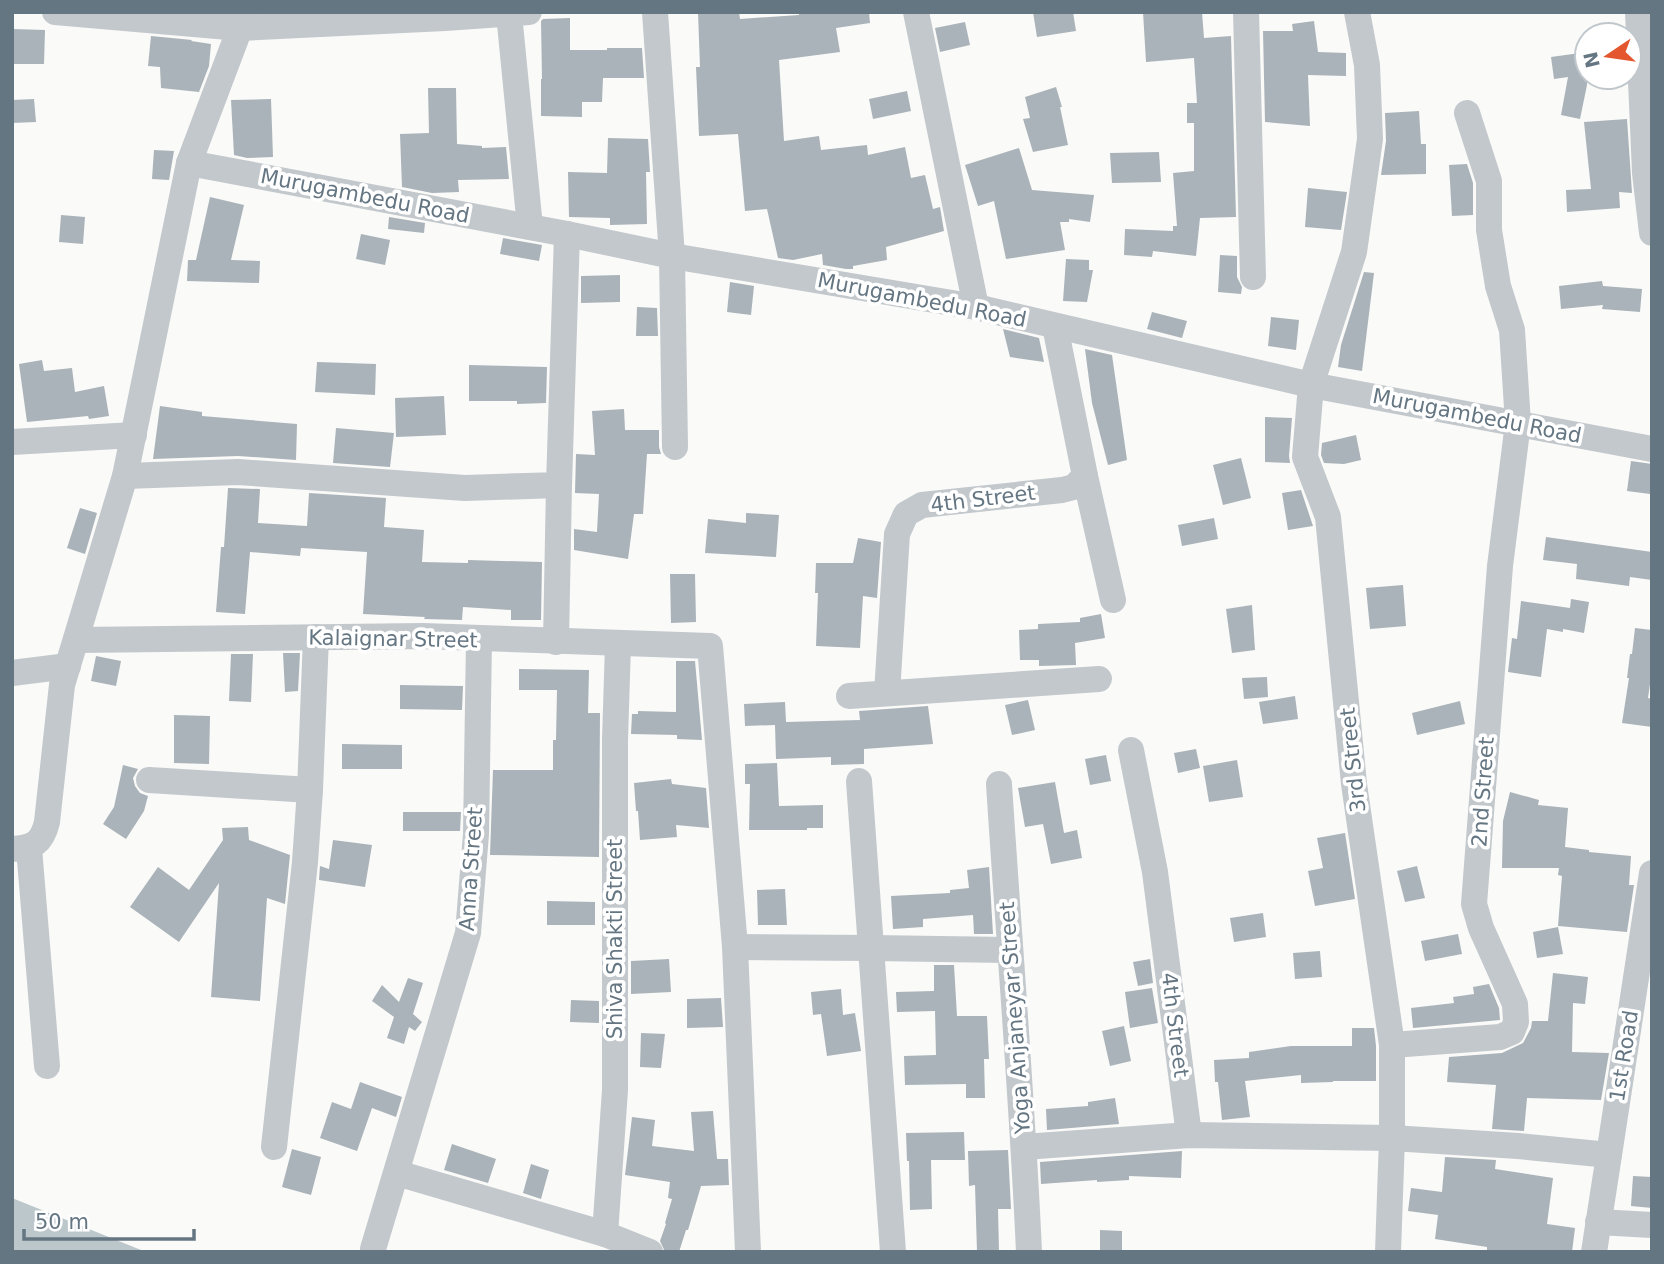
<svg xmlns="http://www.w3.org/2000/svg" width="1664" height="1264" font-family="'DejaVu Sans',sans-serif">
	<rect width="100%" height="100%" fill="#fafaf8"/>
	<polygon fill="#bbc7cb" points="12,1198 146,1252 12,1252"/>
	<g fill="#aab3b9">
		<polygon points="698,12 739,12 740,19 799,15 799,12 869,12 870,23 836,28 840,52 779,60 784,141 819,136 821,150 867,145 868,155 905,147 911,178 925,175 933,209 940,207 944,231 886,247 887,260 853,266 853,269 846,269 823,265 822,254 793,260 778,258 767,209 745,211 738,134 699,136 696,67 700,67"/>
		<polygon points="1033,12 1073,12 1076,31 1037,37"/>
		<polygon points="1143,12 1202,12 1204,38 1231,36 1236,217 1200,218 1196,256 1153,251 1152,257 1124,255 1125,229 1173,231 1173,226 1177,226 1173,173 1194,171 1194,123 1187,123 1187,103 1197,103 1194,58 1146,62"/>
		<polygon points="570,18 570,50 607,50 607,48 642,48 644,78 603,78 602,102 582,102 582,117 541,116 541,79 542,79 541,21 543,19"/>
		<polygon points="1314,21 1318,52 1346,53 1346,76 1308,75 1310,126 1265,122 1263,31 1293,31 1292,24"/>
		<polygon points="965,22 970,45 940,52 935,28"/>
		<polygon points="12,29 45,30 44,64 12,64"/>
		<polygon points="151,36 192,40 191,41 211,44 209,66 199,92 161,88 160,67 148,66"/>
		<polygon points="1580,53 1582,63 1587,62 1587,85 1580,119 1561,115 1568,77 1554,79 1551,57"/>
		<polygon points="1056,87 1062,107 1060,107 1068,145 1033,152 1023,119 1030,118 1025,97"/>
		<polygon points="428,88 456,88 457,144 482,146 482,148 506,147 509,179 458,180 459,192 432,193 402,187 400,134 429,133"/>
		<polygon points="907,91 911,111 873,119 869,99"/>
		<polygon points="34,99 36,122 12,123 12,100"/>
		<polygon points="271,99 273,157 247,158 234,155 231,100"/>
		<polygon points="1419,111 1421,144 1426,144 1426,174 1381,175 1386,141 1385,113"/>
		<polygon points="1627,119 1632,193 1619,192 1620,208 1567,212 1566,190 1591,189 1584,122"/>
		<polygon points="608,138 648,139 650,172 646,172 647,224 610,225 610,218 569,217 568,172 607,173"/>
		<polygon points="1019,148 1032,190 1094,195 1090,222 1069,219 1069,222 1060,222 1065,250 1006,259 994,201 978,206 965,165"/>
		<polygon points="154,150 174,151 169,180 152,179"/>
		<polygon points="1159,152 1161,182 1112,183 1110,153"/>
		<polygon points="1467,164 1473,183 1473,215 1452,216 1449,165"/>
		<polygon points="1308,188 1347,192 1341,230 1305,227"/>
		<polygon points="210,197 244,205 231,260 260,261 259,283 187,281 188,260 196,260"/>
		<polygon points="61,215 85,217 83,244 59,242"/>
		<polygon points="389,217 425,223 424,233 388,229"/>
		<polygon points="361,234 390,240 385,265 356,259"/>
		<polygon points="503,238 542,245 539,261 500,254"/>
		<polygon points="1220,255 1237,256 1237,277 1242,287 1241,294 1218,292"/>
		<polygon points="1066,259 1089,260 1089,270 1093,270 1087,302 1063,301"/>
		<polygon points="1364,272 1374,273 1362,371 1338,367 1341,345"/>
		<polygon points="620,275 620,302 581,303 581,276"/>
		<polygon points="1602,281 1603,286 1642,289 1640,312 1602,309 1603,305 1561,309 1559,286"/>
		<polygon points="730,282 754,286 751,315 727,312"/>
		<polygon points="637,307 657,308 658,336 636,336"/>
		<polygon points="1152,312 1187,321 1182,338 1147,329"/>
		<polygon points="1271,317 1299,320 1296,350 1268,346"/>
		<polygon points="1003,329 1039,338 1044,362 1010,357"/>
		<polygon points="1085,349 1112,355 1127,460 1108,465 1092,403"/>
		<polygon points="42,360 44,371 72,368 75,392 104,386 109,416 89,419 88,416 27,422 19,364"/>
		<polygon points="317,362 376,364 375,395 315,392"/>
		<polygon points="469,365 547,367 546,403 517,404 517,401 469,401"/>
		<polygon points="444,396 446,435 396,437 395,398"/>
		<polygon points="160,406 202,412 202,416 297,424 296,460 238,456 153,459"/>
		<polygon points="624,409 625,430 659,430 659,447 661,454 647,454 643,514 634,514 628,559 574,550 574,529 597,532 599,494 575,493 576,454 595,455 592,411"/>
		<polygon points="1265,417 1292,418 1289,456 1290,463 1265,462"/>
		<polygon points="336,428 394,433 390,467 333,463"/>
		<polygon points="1356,435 1361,460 1344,464 1324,463 1321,455 1322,443"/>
		<polygon points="1241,458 1251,498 1223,505 1213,465"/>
		<polygon points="1631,461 1652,464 1650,494 1627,491"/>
		<polygon points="228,488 260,489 258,523 307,526 309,493 386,498 384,527 424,530 422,562 468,563 468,560 542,562 541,620 511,620 511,610 463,607 462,620 424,619 425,617 363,614 367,552 301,548 300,556 250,552 245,614 216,612 221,547 224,547"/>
		<polygon points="1301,490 1313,526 1288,530 1282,493"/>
		<polygon points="80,508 97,513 85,554 67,548"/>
		<polygon points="746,513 779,515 776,557 705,553 708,519 746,523"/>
		<polygon points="1214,518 1218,539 1182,546 1178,525"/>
		<polygon points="1546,537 1652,552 1652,580 1630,577 1629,586 1576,579 1577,564 1543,560"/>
		<polygon points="858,538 881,542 877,598 863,596 860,648 816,646 818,593 815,593 816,563 853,563"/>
		<polygon points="670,574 695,574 696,622 671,623"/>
		<polygon points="1403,585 1406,626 1370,629 1366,588"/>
		<polygon points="1571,599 1589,602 1584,633 1563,629 1563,632 1547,629 1541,677 1508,672 1512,638 1517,639 1521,601 1570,608"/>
		<polygon points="1252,605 1255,650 1232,653 1226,609"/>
		<polygon points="1101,614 1105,638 1075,643 1076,665 1039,666 1039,660 1020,660 1019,630 1038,629 1038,624 1080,622 1080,618"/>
		<polygon points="1635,628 1652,630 1652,670 1648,698 1652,699 1652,727 1622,723 1629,678 1627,678 1630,654 1632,654"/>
		<polygon points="283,653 300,653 298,691 285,692"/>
		<polygon points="231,654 253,654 251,702 229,701"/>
		<polygon points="96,656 121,661 116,686 91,681"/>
		<polygon points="676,661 695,661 702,740 677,739 677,735 631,734 632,714 638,714 638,711 676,712"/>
		<polygon points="519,669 589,670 588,713 600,713 599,857 490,855 493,770 553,770 553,740 556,740 557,690 519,690"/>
		<polygon points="1267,677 1268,697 1244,699 1242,678"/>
		<polygon points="400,685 463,686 462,710 400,709"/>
		<polygon points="1295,696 1298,719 1263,724 1259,702"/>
		<polygon points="1028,700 1035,730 1012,735 1005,705"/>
		<polygon points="1460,701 1465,724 1417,735 1412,713"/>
		<polygon points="785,702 786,722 860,720 859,711 928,706 933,744 864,749 864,764 831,765 831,757 776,759 775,725 745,726 744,704"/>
		<polygon points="174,715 210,716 209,764 174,763"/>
		<polygon points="342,744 402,745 402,769 342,769"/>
		<polygon points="1196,749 1200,768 1178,773 1174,753"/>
		<polygon points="1106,755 1111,781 1090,785 1085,759"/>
		<polygon points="1237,760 1243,797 1209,802 1203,766"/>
		<polygon points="777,763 779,806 823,805 823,828 807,828 807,830 749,830 750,784 745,784 745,764"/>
		<polygon points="123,765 138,769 133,778 135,786 140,793 148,796 144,811 126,839 103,824 114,807"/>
		<polygon points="671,779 672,784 706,788 709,828 676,825 677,837 640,840 638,811 636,811 634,783"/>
		<polygon points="1055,782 1064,833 1077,830 1082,858 1051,864 1043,824 1025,827 1018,788"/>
		<polygon points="1510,792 1539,800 1538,805 1568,808 1565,847 1589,850 1589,852 1631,856 1629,885 1634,885 1627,932 1558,926 1562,876 1558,875 1559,868 1502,868 1503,821"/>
		<polygon points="403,812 461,812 460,831 403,831"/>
		<polygon points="248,827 249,840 290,855 285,904 267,898 260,1001 211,997 219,883 179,942 130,907 158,867 189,890 223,840 222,828"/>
		<polygon points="1345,833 1355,899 1315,906 1308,871 1323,868 1317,838"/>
		<polygon points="333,840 372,845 365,887 319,880 320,866 329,869"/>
		<polygon points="1417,866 1425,898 1405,902 1397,871"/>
		<polygon points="989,867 993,934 974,934 973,915 923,919 923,927 893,929 891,896 950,893 950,890 969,888 967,870"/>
		<polygon points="785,889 787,925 758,925 757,890"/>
		<polygon points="547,901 595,902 595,925 547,925"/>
		<polygon points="1263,913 1266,937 1234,942 1230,918"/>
		<polygon points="1558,927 1563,954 1537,958 1533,932"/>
		<polygon points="1458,934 1462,954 1425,961 1421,941"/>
		<polygon points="1320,951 1322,977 1295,979 1293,953"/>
		<polygon points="669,959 671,992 631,994 631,961"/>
		<polygon points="1150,959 1153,983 1138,986 1133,962"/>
		<polygon points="934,965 954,965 957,1016 987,1016 989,1059 984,1059 985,1098 966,1098 966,1084 905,1085 904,1056 936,1055 935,1011 897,1012 896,992 934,991"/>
		<polygon points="1553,973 1588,977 1585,1004 1573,1003 1572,1052 1609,1053 1601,1100 1527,1098 1524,1131 1492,1129 1496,1085 1447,1082 1449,1057 1502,1053 1523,1043 1531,1028 1532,1021 1548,1021"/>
		<polygon points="408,978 423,983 413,1014 422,1022 415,1031 409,1027 404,1044 387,1038 394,1017 372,1001 382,985 399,1002"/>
		<polygon points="1489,984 1499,1008 1500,1020 1413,1028 1411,1008 1454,1003 1453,997 1474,994 1473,987"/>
		<polygon points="1152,988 1158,1023 1130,1028 1125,992"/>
		<polygon points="841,989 843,1015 855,1013 861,1051 827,1056 821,1014 813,1015 811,992"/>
		<polygon points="721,998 723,1027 687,1028 687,999"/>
		<polygon points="571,1000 599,1001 599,1023 570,1022"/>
		<polygon points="1124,1026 1131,1061 1110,1066 1102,1031"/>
		<polygon points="1352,1028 1374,1028 1376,1046 1376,1081 1333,1081 1333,1082 1301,1083 1301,1075 1245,1081 1250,1117 1222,1120 1218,1082 1215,1082 1214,1060 1249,1058 1249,1052 1291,1046 1352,1046"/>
		<polygon points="641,1033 665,1034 661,1068 640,1067"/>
		<polygon points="360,1082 402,1097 396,1117 372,1108 357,1151 320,1138 332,1102 351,1109"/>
		<polygon points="1115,1098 1119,1124 1047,1130 1046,1109 1088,1106 1088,1102"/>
		<polygon points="713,1111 717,1159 728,1159 729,1185 701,1186 688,1230 686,1230 679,1252 665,1252 660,1241 666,1224 665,1223 672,1199 668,1198 670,1182 625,1175 632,1117 655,1120 652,1146 694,1151 691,1112"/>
		<polygon points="964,1132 965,1160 931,1160 932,1209 910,1210 909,1161 907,1161 906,1133"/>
		<polygon points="452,1144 496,1159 488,1183 444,1170"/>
		<polygon points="292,1149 321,1157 311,1195 282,1187"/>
		<polygon points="1008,1150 1011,1209 998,1209 999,1252 977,1252 975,1185 969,1186 968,1151"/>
		<polygon points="1182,1151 1181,1178 1129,1176 1129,1180 1097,1182 1097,1180 1041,1184 1040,1162"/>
		<polygon points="1445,1157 1496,1160 1495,1169 1553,1178 1547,1224 1575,1228 1572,1252 1487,1252 1487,1247 1435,1239 1438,1215 1408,1211 1411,1188 1442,1192"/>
		<polygon points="531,1164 549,1170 541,1199 523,1193"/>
		<polygon points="1633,1176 1652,1177 1652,1208 1631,1206"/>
		<polygon points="1100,1230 1122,1231 1122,1252 1100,1252"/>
	</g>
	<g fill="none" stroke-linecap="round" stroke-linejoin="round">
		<g stroke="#c3c8cc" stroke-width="26">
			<polyline points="55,12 240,28 445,18 529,12"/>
			<polyline points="655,12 672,256 675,447"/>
			<polyline points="916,12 976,307"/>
			<polyline points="1246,12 1253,277"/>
			<polyline points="1357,12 1367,65 1370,139 1354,252 1311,385 1305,457 1328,517 1354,784 1392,1045 1392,1138 1388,1252"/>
			<polyline points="1638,12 1645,173 1652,233"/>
			<polyline points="509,14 530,227"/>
			<polyline points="189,163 567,234 672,256 976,307 1311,385 1652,449"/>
			<polyline points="12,442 134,435"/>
			<polyline points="125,476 238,472 465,488 559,485 567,234"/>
			<polyline points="1085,476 1113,600"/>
			<polyline points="76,640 423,636 710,646 735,947 748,1252"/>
			<polyline points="556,642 559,485"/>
			<polyline points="12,673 68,666"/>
			<polyline points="887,693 897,534 906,514 922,505 1062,490 1074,487 1085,476 1055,326"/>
			<polyline points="849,696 1099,679"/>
			<polyline points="1131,750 1155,872 1189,1135"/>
			<polyline points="149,780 310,790"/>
			<path d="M999,784c10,156 23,312 30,468"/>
			<polyline points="29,848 47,1066"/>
			<path d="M12,849c21,-1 30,-6 35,-27l15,-137 63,-209 64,-313 51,-135 4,-16"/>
			<polyline points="735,947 871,948 859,781"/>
			<polyline points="1392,1045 1500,1037 1512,1032 1516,1022 1515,1004 1481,928 1474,904 1500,566 1518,423 1512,330 1498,286 1489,230 1489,181 1467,113"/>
			<polyline points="274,1147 305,862 310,790 316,637"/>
			<polyline points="1024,1147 1189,1135 1392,1138 1518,1146 1609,1155 1594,1252"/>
			<polyline points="1609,1155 1652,873"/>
			<polyline points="397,1173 605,1234 650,1252"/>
			<polyline points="1598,1222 1652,1225"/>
			<polyline points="605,1234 615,1090 615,740 618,644"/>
			<polyline points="373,1249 468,933 476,834 479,639"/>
			<polyline points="893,1252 871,948 1009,950"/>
		</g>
	</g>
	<g text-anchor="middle" stroke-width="7" stroke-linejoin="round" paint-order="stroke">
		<g font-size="21" fill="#657683" stroke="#fff">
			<text transform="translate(365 196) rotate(11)" y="7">Murugambedu Road</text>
			<text transform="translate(922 300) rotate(11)" y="7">Murugambedu Road</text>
			<text transform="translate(1477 416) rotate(11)" y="7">Murugambedu Road</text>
			<text transform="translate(983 499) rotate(-7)" y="7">4th Street</text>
			<text transform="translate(393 639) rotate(1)" y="7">Kalaignar Street</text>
			<text transform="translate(1353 760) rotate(-96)" y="7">3rd Street</text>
			<text transform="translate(1483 792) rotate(-86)" y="7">2nd Street</text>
			<text transform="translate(471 869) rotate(-86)" y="7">Anna Street</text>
			<text transform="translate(615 939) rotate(-90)" y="7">Shiva Shakti Street</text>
			<text transform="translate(1015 1018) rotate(-94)" y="7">Yoga Anjaneyar Street</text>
			<text transform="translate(1175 1025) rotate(83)" y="7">4th Street</text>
			<text transform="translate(1624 1056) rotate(-81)" y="7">1st Road</text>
		</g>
	</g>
	<rect width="1664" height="1264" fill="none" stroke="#657683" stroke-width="28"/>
	<g transform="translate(1608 56) rotate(257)"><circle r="33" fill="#ffffff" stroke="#c1c8cd" stroke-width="2"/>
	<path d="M0-5L12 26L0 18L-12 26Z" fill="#e4572e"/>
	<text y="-10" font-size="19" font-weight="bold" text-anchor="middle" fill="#657683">N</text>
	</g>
	<path d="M24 1229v10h170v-10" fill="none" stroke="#657683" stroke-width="3.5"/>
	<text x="35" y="1229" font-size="21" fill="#657683" stroke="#ffffff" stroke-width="5" paint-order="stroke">50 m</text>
</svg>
